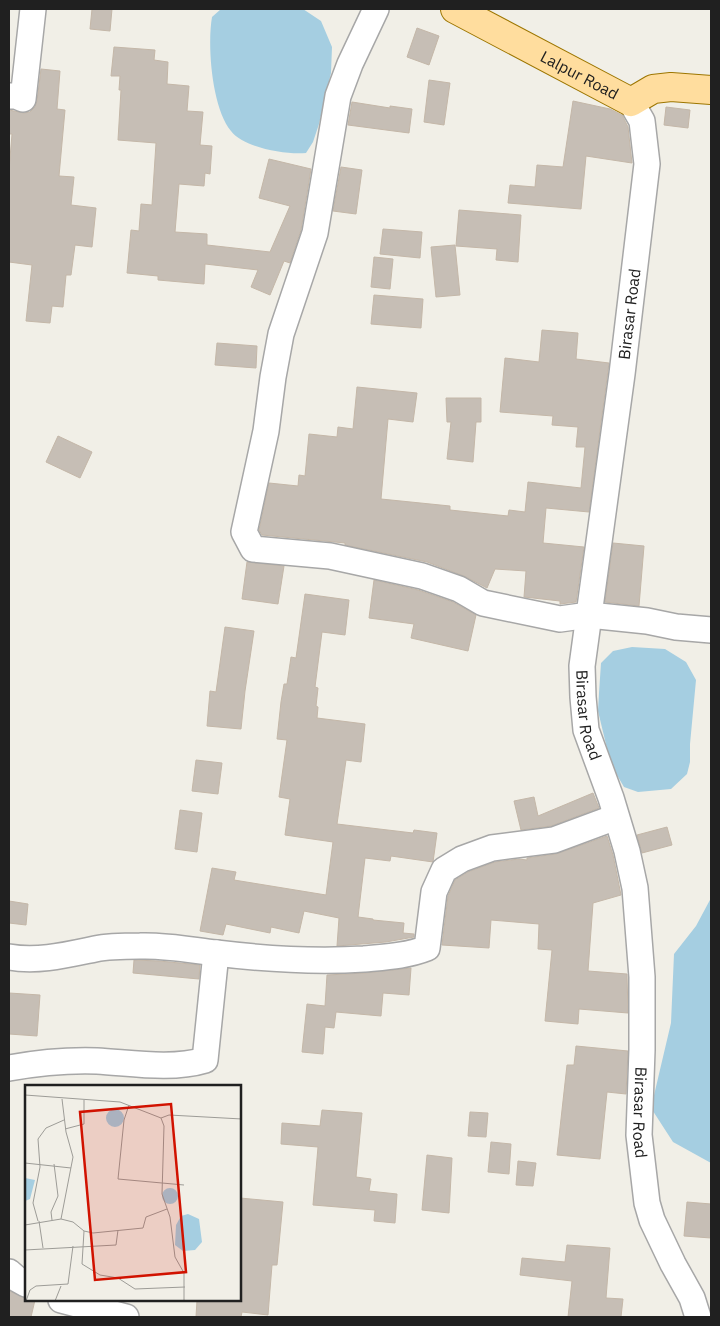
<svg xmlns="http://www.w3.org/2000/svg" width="720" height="1326" font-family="'IBM Plex Sans',sans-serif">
	<rect width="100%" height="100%" fill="#f1efe7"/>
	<g fill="#a5cee1">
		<path d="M221,9h82l18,12 11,26 -1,26 -12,51 -6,18 -7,11c-20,2 -62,-5 -75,-22 -19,-23 -24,-85 -19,-114z"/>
		<polygon points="632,647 665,649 686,662 696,680 690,744 690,762 687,774 671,789 638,792 624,787 611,765 598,711 599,693 601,663 613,651"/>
		<polygon points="711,898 711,1163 673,1142 651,1108 671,1023 674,954 696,926"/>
	</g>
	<g fill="#c6beb5" stroke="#c4b7a8">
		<polygon points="92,9 112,9 110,31 90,29"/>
		<polygon points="417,28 439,36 429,65 407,57"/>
		<polygon points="114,47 155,50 154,60 168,62 167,84 189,86 187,111 203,112 200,145 212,146 210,174 205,173 204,186 179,184 175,232 207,234 207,245 270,252 290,206 259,198 269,159 311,169 301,230 290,263 284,261 270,295 251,287 258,270 205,264 204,284 158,280 158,276 127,273 131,230 139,231 141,204 152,205 156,143 118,140 121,90 119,90 120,76 111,76"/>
		<polygon points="41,69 60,71 57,109 65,110 59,176 74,177 71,205 96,208 92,247 75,245 71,275 66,275 63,307 52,306 50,323 26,321 32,265 9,262 9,170 12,134 9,134 9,110 24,113 30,112 35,107 37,101"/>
		<polygon points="429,80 450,83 444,125 424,122"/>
		<polygon points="573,101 610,109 622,115 628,127 632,163 586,156 581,209 508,203 510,185 535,187 537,165 563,167"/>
		<polygon points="352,102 390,108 390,106 412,109 409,133 348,125"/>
		<polygon points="666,107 690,110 688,128 664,125"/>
		<polygon points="341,167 362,170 356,214 333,211"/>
		<polygon points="459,210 521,215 518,262 496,260 497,249 456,246"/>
		<polygon points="383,229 422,232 420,258 380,254"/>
		<polygon points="455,245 460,295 436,297 431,247"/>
		<polygon points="374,257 393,259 390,289 371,287"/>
		<polygon points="374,295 423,299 421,328 371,324"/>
		<polygon points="542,330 578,333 576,359 609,363 589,512 546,508 543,543 584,547 576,602 560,604 560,601 524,597 526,571 495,569 487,588 464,576 427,562 345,545 345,543 262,535 259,530 269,483 298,486 299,475 305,476 309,434 337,437 338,427 353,429 357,387 417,393 413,422 388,419 381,499 450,506 450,510 508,516 509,510 525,512 528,482 581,488 585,447 576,447 578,427 552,425 553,416 500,412 505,358 539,362"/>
		<polygon points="217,343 257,346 256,368 215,365"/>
		<polygon points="446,398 481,398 481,422 476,422 473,462 447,459 451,422 447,422"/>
		<polygon points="58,436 92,452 80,478 46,462"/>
		<polygon points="613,543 644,546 639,606 605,602"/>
		<polygon points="247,562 284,566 278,604 242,599"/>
		<polygon points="374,580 418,590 453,602 476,615 468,651 411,638 414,624 369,618"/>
		<polygon points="305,594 349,600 345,635 322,632 315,687 318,688 316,706 318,707 317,718 365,724 361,762 346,760 337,824 413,833 414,830 437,833 433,862 391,856 390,861 365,858 358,917 373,919 373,920 404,923 403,933 414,934 414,937 386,942 337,946 339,918 304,911 299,933 271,927 270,933 226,924 223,935 200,931 212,868 236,872 234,880 326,895 333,842 285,835 290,799 279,797 287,740 277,739 281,702 284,684 287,684 291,657 296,658"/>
		<polygon points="225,627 254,631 245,691 241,729 207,726 210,691 216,692"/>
		<polygon points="196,760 222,763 218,794 192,791"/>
		<polygon points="593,793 599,808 551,826 521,830 514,801 534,797 538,816"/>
		<polygon points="180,810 202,813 197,852 175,849"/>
		<polygon points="667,827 672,845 642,853 637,835"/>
		<polygon points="607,836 613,855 621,895 593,903 588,971 627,974 628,1013 579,1009 578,1024 545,1021 552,950 538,949 539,924 491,920 489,948 442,945 448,896 455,880 468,872 495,862 519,859 527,860 527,858 556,854"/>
		<polygon points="9,901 28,904 26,925 9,923"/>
		<polygon points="134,960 159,961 200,965 199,979 133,973"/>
		<polygon points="411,968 409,995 383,993 381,1016 336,1012 334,1028 325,1027 323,1054 302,1052 307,1004 325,1006 327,975 365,973"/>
		<polygon points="9,993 40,995 37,1036 9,1034"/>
		<polygon points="576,1046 628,1051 626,1094 607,1092 600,1159 557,1155 567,1065 574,1065"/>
		<polygon points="322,1110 362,1113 356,1177 371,1179 369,1191 397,1194 395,1223 374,1221 375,1210 313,1205 318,1147 281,1144 282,1123 320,1126"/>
		<polygon points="470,1112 488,1113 486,1137 468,1136"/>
		<polygon points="491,1142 511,1144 509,1174 488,1172"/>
		<polygon points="427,1155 452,1158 449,1213 422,1210"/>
		<polygon points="518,1161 536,1163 533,1186 516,1185"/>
		<polygon points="240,1198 283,1202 277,1265 272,1265 268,1315 242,1312 241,1317 196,1317 197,1300 240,1300"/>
		<polygon points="687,1202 711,1204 711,1238 684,1236"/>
		<polygon points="567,1245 610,1248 606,1298 623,1299 621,1317 568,1317 572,1281 520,1275 522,1258 565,1262"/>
		<polygon points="9,1291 26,1298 26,1300 35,1300 31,1317 9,1317"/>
	</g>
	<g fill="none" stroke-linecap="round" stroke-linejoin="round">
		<g stroke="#a7a7a7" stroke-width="28">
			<g id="minor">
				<polyline points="376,9 350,64 338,96 315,233 281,334 273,377 266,431 244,532 253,549 330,556 422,576 459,589 483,603 560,619 589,615 647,621 676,627 711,630"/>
				<polyline points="9,96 16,96 23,99 33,9"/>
				<path id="s1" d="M631,102l11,19 5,43 -25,210 -40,292 1,31 3,33 25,68 16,53 8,37 7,89v73l-3,85 8,68 5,17 21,44 19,34 6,19"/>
				<path d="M9,957c29,5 57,-2 86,-8 14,-3 31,-3 45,-3 26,-1 51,4 76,7 49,6 99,9 148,6 21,-2 43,-3 63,-11l7,-56 10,-22 18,-11 30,-11 62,-8 62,-23"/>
				<path d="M9,1068c28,-5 59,-8 88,-7 35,2 75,9 108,-1l11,-107"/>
				<polyline points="9,1272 17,1279 26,1284"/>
				<polyline points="61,1300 126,1317"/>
			</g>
		</g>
		<g stroke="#9d7600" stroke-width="30">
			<g id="major">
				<path id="s2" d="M455,9l176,93 22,-13 18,-2 40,3"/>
			</g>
		</g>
		<use href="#minor" stroke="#fff" stroke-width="25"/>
		<use href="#major" stroke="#ffdd9e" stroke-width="28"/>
	</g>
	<g text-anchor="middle" stroke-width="4" stroke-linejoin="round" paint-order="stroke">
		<g font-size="16" fill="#202020" stroke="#fff">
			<text dy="6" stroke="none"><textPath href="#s2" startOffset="141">Lalpur Road</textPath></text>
			<text transform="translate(629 314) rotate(-83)" y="6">Birasar Road</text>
			<text dy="6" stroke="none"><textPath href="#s1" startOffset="621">Birasar Road</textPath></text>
			<text dy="6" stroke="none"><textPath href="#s1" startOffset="1026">Birasar Road</textPath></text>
		</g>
	</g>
	<g transform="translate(25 1085)">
		<rect width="216" height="216" fill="#f1efe7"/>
		<path d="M81 33a9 9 0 1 1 18 0a9 9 0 1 1-18 0ZM0,93l10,2 -5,19 -5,2zM137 111a8 8 0 1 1 16 0a8 8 0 1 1-16 0ZM163,129l11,5 3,23 -7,8 -12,1 -8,-6 1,-20 5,-9z" fill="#a5cee1"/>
		<path fill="none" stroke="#9d9c97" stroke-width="1" d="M0,10l95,7 41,16 8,-3 73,4M37,14l4,33 7,25 -12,62 12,3 11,9 -2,33 18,11 18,3 17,11 50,-2M104,20l-5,15 -6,59 66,6M136,33l3,8 -2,68 8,23 5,40 9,16v28M40,44l19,-5v-24M0,78l46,5M27,135l-1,-8 7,-16 -4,-32M13,136l-5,-18 7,-36 -2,-28 8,-11 18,-8M14,136l4,27M0,140l36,-6M59,146l9,2 50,-5 3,-11 21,-8M0,165l91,-5 2,-15M1,216l4,-11 6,-4 32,-2 5,-38M30,216l6,-15"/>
		<path fill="#d11200" fill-opacity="0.15" stroke="#d11200" stroke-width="2.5" d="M146,19l15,168 -91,8 -15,-168z"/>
		<rect width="216" height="216" fill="none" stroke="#202020" stroke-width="2.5"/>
	</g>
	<rect width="720" height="1326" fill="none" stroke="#202020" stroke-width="20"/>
</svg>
